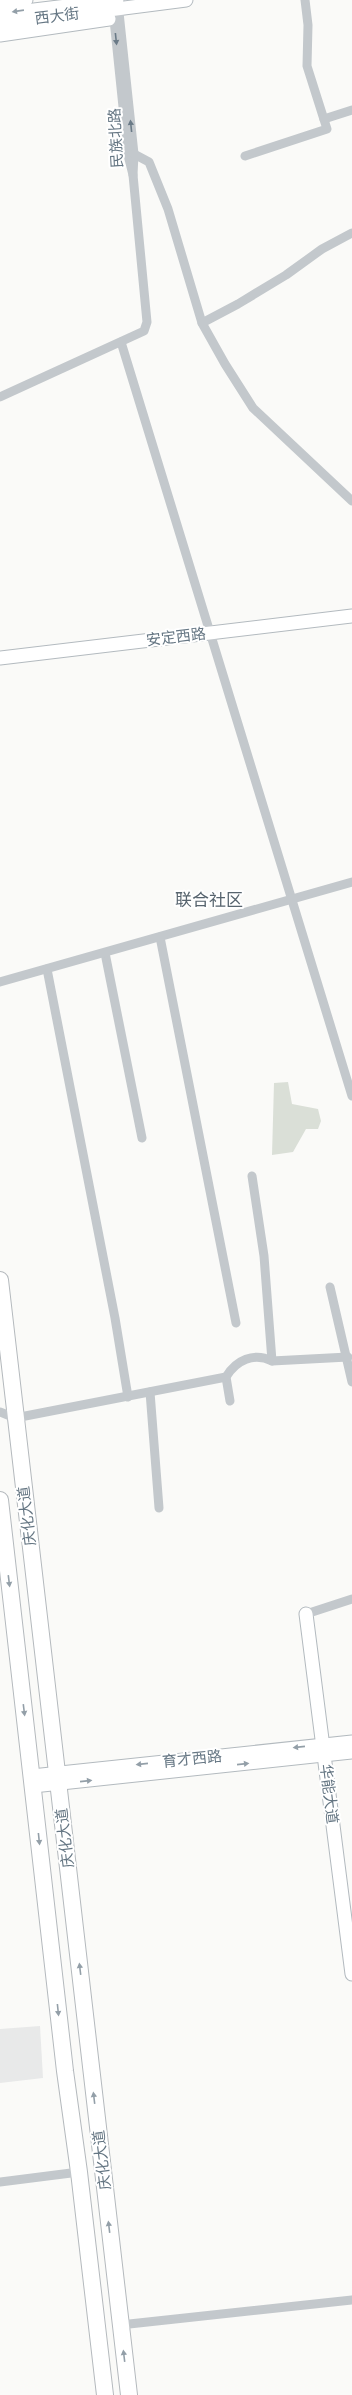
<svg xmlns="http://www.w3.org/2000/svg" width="352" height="2395" font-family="'Alegreya Sans','Noto Sans SC',sans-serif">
	<rect width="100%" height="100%" fill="#fafaf8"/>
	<polygon fill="#e8e9e9" points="40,2026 43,2078 0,2083 0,2029"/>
	<polygon fill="#dadfd7" points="288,1082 292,1104 318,1109 321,1121 318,1129 306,1129 293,1152 272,1155 274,1083"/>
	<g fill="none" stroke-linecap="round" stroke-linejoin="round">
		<g stroke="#b3babf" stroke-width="15">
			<g id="secondary">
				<polyline points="0,4 26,0"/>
				<polyline points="0,14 117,0"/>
				<polyline points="0,24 186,0"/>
				<polyline points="0,35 109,19"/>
				<polyline points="0,658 352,616"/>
				<polyline points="306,1614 352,1974"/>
				<polyline points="32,1776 352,1742"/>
				<polyline points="33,1786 352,1752"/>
			</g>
		</g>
		<g stroke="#b4b9bd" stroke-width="18">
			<g id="highway">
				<polyline points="0,1280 129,2395"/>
				<polyline points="0,1500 65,2071 79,2172 105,2395"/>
			</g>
		</g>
		<g stroke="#c3c8cc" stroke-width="9">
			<polyline points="113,10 128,155 133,175 134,154 118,3"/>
			<polyline points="324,119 352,110"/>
			<polyline points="134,154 149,162 168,209 202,323 225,364 253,408 352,501"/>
			<polyline points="245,156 327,129 307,66 308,25 305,0"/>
			<polyline points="202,323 238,304 286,275 322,249 352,233"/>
			<polyline points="121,342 352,1096"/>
			<polyline points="0,397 144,331 147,322 133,175"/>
			<polyline points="160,937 236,1323"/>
			<polyline points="105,953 142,1138"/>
			<polyline points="47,969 115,1318 128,1397"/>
			<polyline points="0,982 352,882"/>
			<polyline points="252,1176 264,1256 272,1361"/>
			<polyline points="330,1287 352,1382"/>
			<polyline points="150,1392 159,1508"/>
			<path d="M230,1401l-4,-24c10,-17 28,-25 46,-16l76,-4"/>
			<polyline points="0,1412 15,1418 226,1377"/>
			<polyline points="306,1614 352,1599"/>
			<polyline points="0,2182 79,2172"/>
			<polyline points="120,2325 352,2300"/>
		</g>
		<use href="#secondary" stroke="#fff" stroke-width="13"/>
		<use href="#highway" stroke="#fff" stroke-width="16"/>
	</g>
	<defs><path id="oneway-solid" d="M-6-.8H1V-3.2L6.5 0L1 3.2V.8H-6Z"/></defs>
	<g fill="#939fa8">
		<use href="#oneway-solid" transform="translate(18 11) rotate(172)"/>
		<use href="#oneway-solid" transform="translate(9 1581) rotate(83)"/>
		<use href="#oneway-solid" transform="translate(24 1710) rotate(83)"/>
		<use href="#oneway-solid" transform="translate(299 1747) rotate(174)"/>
		<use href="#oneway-solid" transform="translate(142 1764) rotate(174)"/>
		<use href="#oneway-solid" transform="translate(243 1764) rotate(-6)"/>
		<use href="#oneway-solid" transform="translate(86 1781) rotate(-6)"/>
		<use href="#oneway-solid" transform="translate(39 1839) rotate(84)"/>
		<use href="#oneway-solid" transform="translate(80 1969) rotate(-97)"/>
		<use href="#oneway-solid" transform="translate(58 2010) rotate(84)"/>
		<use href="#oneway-solid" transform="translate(94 2098) rotate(-97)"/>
		<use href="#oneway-solid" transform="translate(109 2227) rotate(-97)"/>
		<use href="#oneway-solid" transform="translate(124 2356) rotate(-97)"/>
	</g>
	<g fill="#6a7a87">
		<use href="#oneway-solid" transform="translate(116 39) rotate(84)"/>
		<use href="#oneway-solid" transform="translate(131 126) rotate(-96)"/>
	</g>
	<g text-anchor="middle" stroke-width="4" stroke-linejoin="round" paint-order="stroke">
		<g font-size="15" fill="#657683" stroke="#fff">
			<text transform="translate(57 16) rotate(-7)" y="5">西大街</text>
			<text transform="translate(116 138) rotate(-93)" y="5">民族北路</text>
			<text transform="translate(176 637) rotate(-7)" y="5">安定西路</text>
			<text transform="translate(27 1516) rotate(-97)" y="5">庆化大道</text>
			<text transform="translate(192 1759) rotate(-6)" y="5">育才西路</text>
			<text transform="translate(329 1794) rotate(83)" y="5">华能大道</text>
			<text transform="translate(65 1838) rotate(-97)" y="5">庆化大道</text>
			<text transform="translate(102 2160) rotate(-97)" y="5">庆化大道</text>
		</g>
		<g font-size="17" fill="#57646e" stroke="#fff">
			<text x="209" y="906">联合社区</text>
		</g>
	</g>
</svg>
